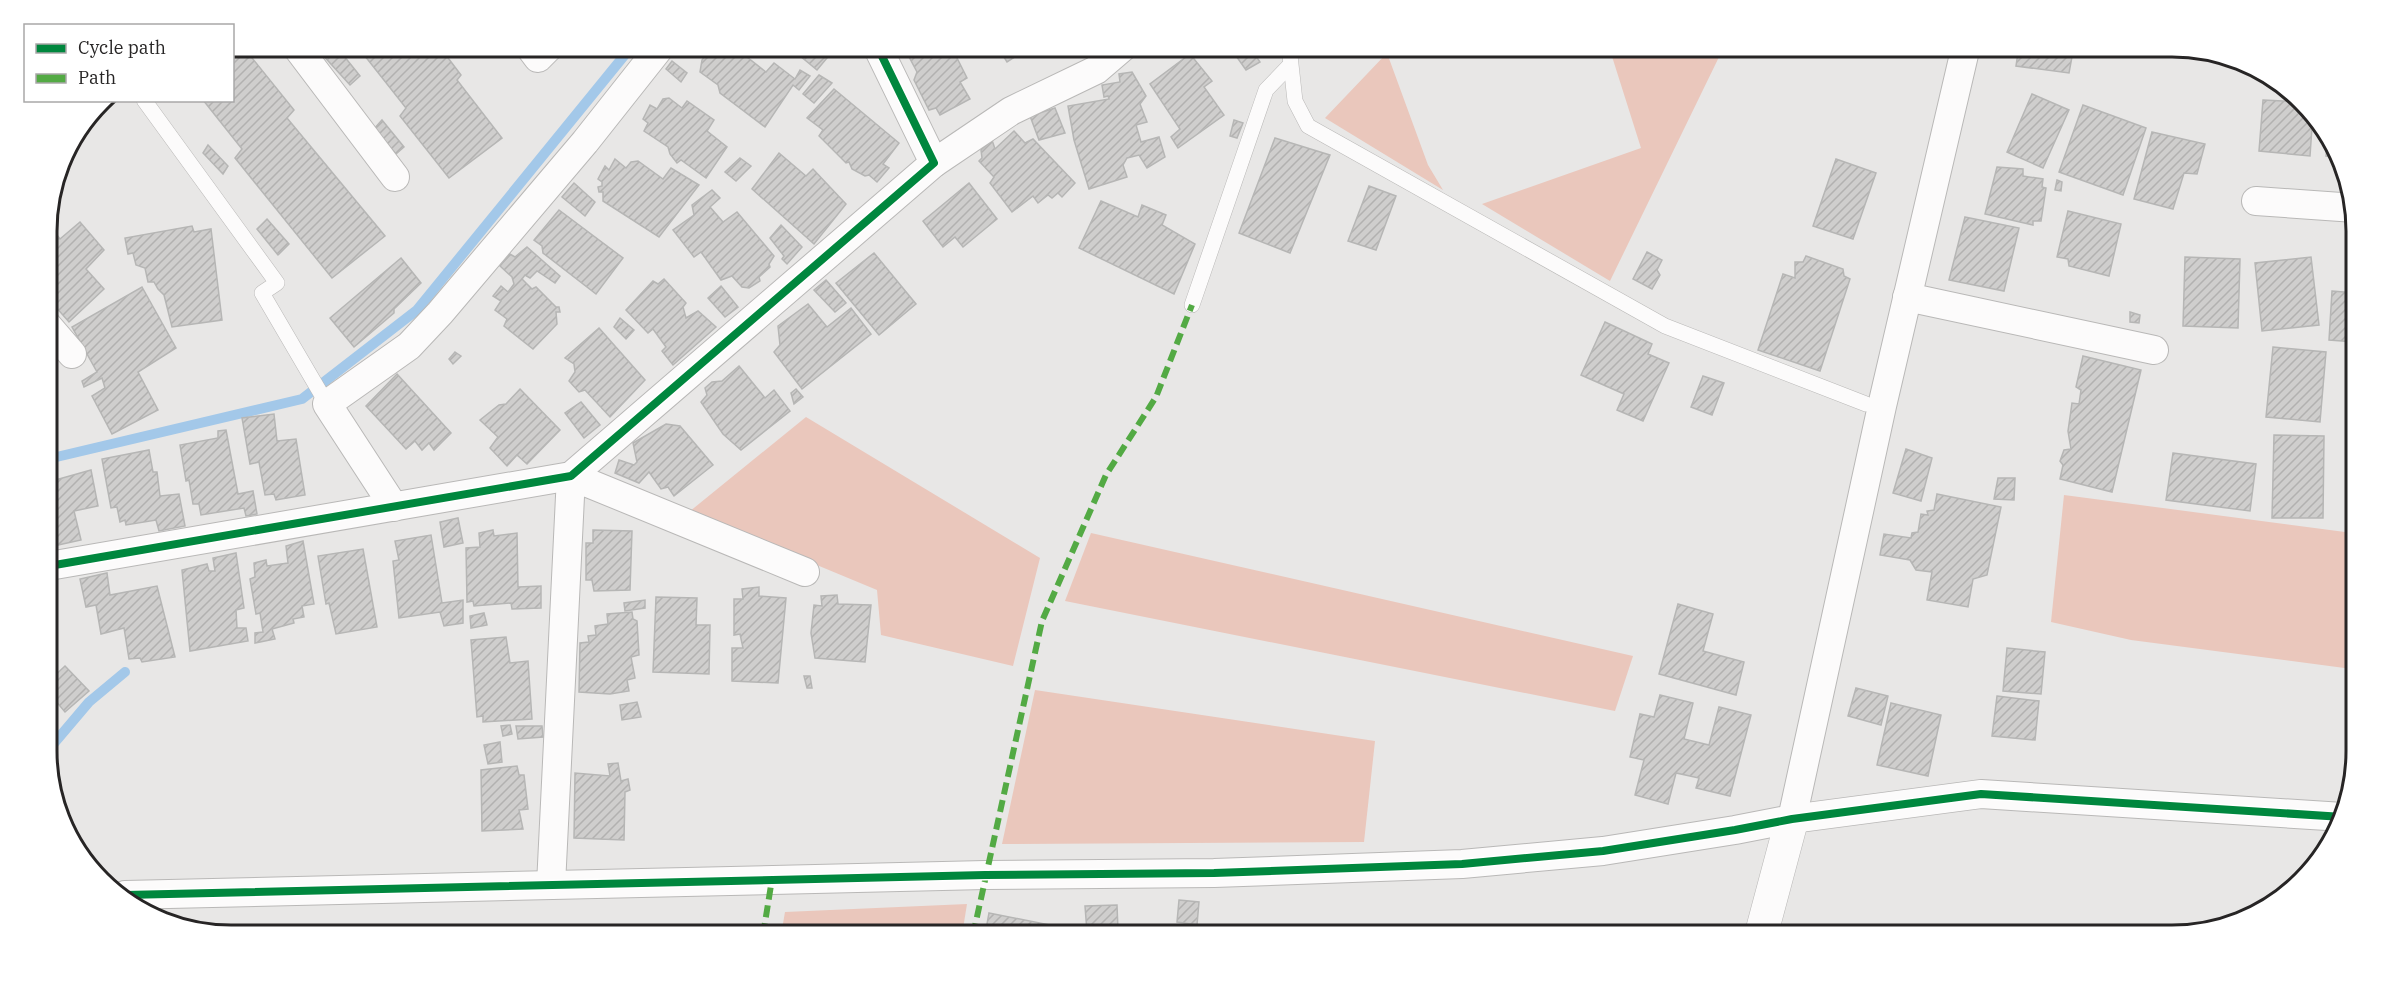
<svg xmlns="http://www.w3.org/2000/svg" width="2403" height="982" font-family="'IBM Plex Serif',serif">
	<defs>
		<pattern id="building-hatch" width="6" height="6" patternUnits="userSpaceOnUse" patternTransform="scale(1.5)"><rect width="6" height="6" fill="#cfcecd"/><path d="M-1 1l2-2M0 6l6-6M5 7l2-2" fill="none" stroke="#b2b1b0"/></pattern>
	</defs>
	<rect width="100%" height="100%" fill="#e8e7e6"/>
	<g fill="#eac7bc">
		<polygon points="1609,47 1696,47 1719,57 1610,281 1482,204 1641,148"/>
		<polygon points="1387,53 1428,165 1443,190 1325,118"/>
		<polygon points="806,417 1040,558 1013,666 881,635 877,590 689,512"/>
		<polygon points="2064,495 2345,532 2352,669 2131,640 2051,622"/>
		<polygon points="1091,533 1633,656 1615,711 1065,601"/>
		<polygon points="1035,690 1375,741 1364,842 1002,844"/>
		<polygon points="967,904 962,935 781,935 785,912"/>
	</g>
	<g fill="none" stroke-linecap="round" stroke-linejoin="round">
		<g stroke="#a3c8e9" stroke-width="10">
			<polyline points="48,459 302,399 417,310 632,46"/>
			<polyline points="50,748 89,702 125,672"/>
		</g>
	</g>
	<g fill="url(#building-hatch)" stroke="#b6b6b5" stroke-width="1.5">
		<polygon points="232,46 243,46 244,48 235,56"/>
		<polygon points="327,46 336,46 360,76 350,85 320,52"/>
		<polygon points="357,46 439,46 461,75 457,80 502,138 449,178 400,116 406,108"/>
		<polygon points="713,46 733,46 766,72 774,63 795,79 800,70 810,76 799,90 793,85 765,127 720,93 718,85 700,72 702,60"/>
		<polygon points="788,46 837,46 817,70"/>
		<polygon points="920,46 937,46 939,48 951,46 967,78 960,82 970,99 940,115 936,108 929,110 914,80 917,72 907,53"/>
		<polygon points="997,46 1032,46 1007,62"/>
		<polygon points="1229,46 1249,46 1260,62 1246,70"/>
		<polygon points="2019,46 2074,46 2069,73 2016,66"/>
		<polygon points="244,48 294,110 287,118 385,236 332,278 235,158 242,149 203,100 232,100 232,58"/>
		<polygon points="1190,54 1212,81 1204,87 1224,115 1178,148 1171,137 1180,129 1150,84"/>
		<polygon points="672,61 687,73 681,82 666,69"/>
		<polygon points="1132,72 1146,96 1140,104 1147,122 1136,125 1141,142 1159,137 1165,157 1147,168 1139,155 1127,158 1123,165 1127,177 1089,189 1074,140 1068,106 1109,99 1108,96 1104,97 1102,85 1120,82 1119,74"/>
		<polygon points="819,75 832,83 814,103 803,94"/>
		<polygon points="834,89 899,143 883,164 889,168 877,182 869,175 865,176 852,169 849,162 846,163 819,136 823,130 807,118"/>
		<polygon points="2032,94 2069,110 2043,168 2007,152"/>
		<polygon points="669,98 682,108 687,101 714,120 707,131 727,147 706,178 681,160 677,163 670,154 668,147 644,131 648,123 643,119 650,105 657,109 663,99"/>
		<polygon points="2263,100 2301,102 2311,109 2313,113 2310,156 2259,151"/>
		<polygon points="2083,105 2146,128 2123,195 2059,172"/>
		<polygon points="1055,108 1065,133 1039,140 1030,116"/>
		<polygon points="382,120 404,147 396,154 374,129"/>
		<polygon points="1234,120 1243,123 1237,138 1230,136"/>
		<polygon points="1014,131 1025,143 1033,139 1075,183 1062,197 1058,193 1052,198 1048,195 1038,203 1033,196 1012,212 990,183 994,177 979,161 982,158 981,150 992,140 995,149"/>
		<polygon points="2152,132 2205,144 2197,174 2184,173 2173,209 2134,199"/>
		<polygon points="2328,135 2338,149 2340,157 2326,156"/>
		<polygon points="1275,138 1330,155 1290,253 1239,233"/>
		<polygon points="208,145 228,166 223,174 203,153"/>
		<polygon points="779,153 806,176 813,169 846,204 814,244 752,189"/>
		<polygon points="740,158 751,166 736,181 725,172"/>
		<polygon points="615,159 626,168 631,162 638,161 663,179 671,168 699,185 659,237 603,201 603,192 599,192 598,187 602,186 602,182 598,179 605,166 609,170"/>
		<polygon points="1836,159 1876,173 1853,239 1813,226"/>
		<polygon points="1997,167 2023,169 2023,176 2043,179 2042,187 2046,188 2041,221 2033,221 2033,225 1985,214"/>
		<polygon points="2057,180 2062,182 2061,191 2055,190"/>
		<polygon points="574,183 595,202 585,216 562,197"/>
		<polygon points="969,183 997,219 963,247 955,237 943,247 923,221"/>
		<polygon points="1369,186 1396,196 1376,250 1348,241"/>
		<polygon points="712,190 720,198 710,207 723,222 737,212 774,256 769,264 770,267 759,277 760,281 749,288 742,287 732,276 721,280 701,252 694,257 673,230 694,215 692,205"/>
		<polygon points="1101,201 1138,217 1142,205 1166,215 1162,225 1195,244 1174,294 1079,248"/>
		<polygon points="559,210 623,258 596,294 543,253 542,246 534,240"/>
		<polygon points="2068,211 2121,224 2109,276 2069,266 2068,259 2057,257"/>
		<polygon points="1965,217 2019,228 2004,291 1949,280"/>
		<polygon points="267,219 289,244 278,255 257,229"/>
		<polygon points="47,222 60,239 80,222 104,250 86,269 104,289 69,322 47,297"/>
		<polygon points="781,225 802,247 787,264 782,259 784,256 770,238"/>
		<polygon points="192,226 194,232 211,229 222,320 172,327 164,295 158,289 154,282 148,282 145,268 136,265 133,253 128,254 125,238"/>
		<polygon points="527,247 560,276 555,283 537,271 530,278 525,275 522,279 532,289 536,287 556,307 559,307 560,312 556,312 557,324 533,349 504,326 507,319 495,310 501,301 493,296 501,286 508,292 514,284 512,277 500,266 510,254 515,257"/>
		<polygon points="1647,252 1662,260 1657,270 1660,275 1652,289 1633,279"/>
		<polygon points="874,253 916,304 879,335 836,283"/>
		<polygon points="1806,256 1843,269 1844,276 1850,279 1820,371 1758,350 1783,274 1795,278 1795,262 1803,262"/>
		<polygon points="2185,257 2240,259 2238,328 2183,326"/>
		<polygon points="2311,257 2319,325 2262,331 2255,263"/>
		<polygon points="401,258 421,283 394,309 394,313 354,347 330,318"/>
		<polygon points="664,279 686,303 683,307 686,318 698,311 716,327 673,365 662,351 666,347 653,329 648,333 626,310 653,281 658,284"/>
		<polygon points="826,280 846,303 835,312 814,290"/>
		<polygon points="721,286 738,307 725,317 708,298"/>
		<polygon points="142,287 176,348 138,372 158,410 112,434 92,396 105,388 102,378 84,387 82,381 97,372 72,327"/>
		<polygon points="2332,291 2355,293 2355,342 2329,340"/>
		<polygon points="808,304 827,327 851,308 871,334 802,389 774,352 780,345 778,326"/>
		<polygon points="2130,312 2140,315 2139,323 2130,322"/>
		<polygon points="620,318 634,330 626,339 614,327"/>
		<polygon points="1605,322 1652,344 1648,354 1669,363 1643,421 1617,410 1624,394 1581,375"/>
		<polygon points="599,328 645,380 610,417 585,390 579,392 569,381 575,372 574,364 565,358"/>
		<polygon points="2273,347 2326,352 2320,422 2266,417"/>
		<polygon points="455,352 461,356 453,364 449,359"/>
		<polygon points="2083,356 2141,370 2112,492 2060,479 2063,465 2060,461 2064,450 2071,449 2068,431 2072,403 2079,404 2081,390 2076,387"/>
		<polygon points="739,366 765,398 774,390 790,411 741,450 723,434 701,402 707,395 705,388 712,382 722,381"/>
		<polygon points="397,374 451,433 434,450 429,443 422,450 415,441 406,449 366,406"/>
		<polygon points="1703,376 1724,383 1712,415 1691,407"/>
		<polygon points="520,389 560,430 527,464 517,455 507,466 490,448 498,437 480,420 499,405 506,404"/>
		<polygon points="796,389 803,397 794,404 791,393"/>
		<polygon points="581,402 600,425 584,438 565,413"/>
		<polygon points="274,414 277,441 296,439 305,495 276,500 274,494 265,495 259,462 250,464 242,418"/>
		<polygon points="666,424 680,426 713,465 674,496 668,487 661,489 649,472 639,483 615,473 619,460 634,465 637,462 633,443"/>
		<polygon points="226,430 238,494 253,491 257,514 246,516 244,508 201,515 199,504 193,504 189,480 186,481 180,445 218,438 218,431"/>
		<polygon points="2274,435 2324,436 2323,518 2272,518"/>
		<polygon points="1906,449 1932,458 1921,501 1893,493"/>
		<polygon points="149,450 153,472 157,472 160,496 179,494 185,526 159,531 156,520 126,525 125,520 120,522 117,507 111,508 102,459"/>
		<polygon points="2173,453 2256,464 2250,511 2166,500"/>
		<polygon points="91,470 98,506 74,511 81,540 49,547 48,482"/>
		<polygon points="1998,478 2015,478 2014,500 1994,499"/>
		<polygon points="1937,494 2001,507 1987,575 1973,579 1968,607 1927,600 1932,572 1916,570 1910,560 1880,555 1884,534 1911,538 1912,533 1918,532 1921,514 1928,515 1927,511 1934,510"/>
		<polygon points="458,518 463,543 444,547 440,522"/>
		<polygon points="493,530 494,536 517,533 518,587 541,586 541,608 512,609 511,603 474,606 473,601 467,602 466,548 480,547 479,533"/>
		<polygon points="593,530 632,531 630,590 594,591 592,580 586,580 586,543 593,543"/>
		<polygon points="431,535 442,603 463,600 463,623 444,626 440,612 399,618 393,561 399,560 395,541"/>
		<polygon points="303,541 314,604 302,606 304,617 293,619 294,623 272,629 275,639 255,643 255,633 263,632 260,613 256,614 250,579 255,577 254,563 266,560 267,566 288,563 286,546"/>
		<polygon points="363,549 377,627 336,634 329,603 326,604 318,556"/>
		<polygon points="236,553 244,608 236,610 237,628 246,628 248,641 190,651 182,570 207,564 209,571 215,571 213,558"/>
		<polygon points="107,573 110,595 157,586 175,657 142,662 140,658 129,659 124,628 101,634 96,605 86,607 80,579"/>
		<polygon points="759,587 759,596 786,598 778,683 732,681 732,648 743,648 740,634 734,635 734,599 743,599 742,589"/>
		<polygon points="837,595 838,604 871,605 865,662 815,658 811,633 814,605 822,606 821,596"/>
		<polygon points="656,597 697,598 696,625 710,625 709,674 653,672"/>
		<polygon points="645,600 645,608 625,611 624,603"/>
		<polygon points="1678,604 1713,614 1703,651 1744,662 1736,695 1659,674"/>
		<polygon points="632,612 633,619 637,621 639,655 631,657 635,678 627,680 629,691 610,694 579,692 580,643 589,642 588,636 596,635 595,626 608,624 607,614"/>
		<polygon points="484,613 487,625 471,628 470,616"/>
		<polygon points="506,637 510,663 528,661 532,719 483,722 483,716 477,717 471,640"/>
		<polygon points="2007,648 2045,652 2041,694 2003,691"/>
		<polygon points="65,666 89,691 65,712 49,693 49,681"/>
		<polygon points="804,676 810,676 812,688 807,688"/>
		<polygon points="1856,688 1888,696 1881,725 1848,716"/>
		<polygon points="1660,695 1693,703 1684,739 1709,745 1719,707 1751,715 1730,796 1696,788 1699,778 1676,773 1668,804 1635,795 1644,760 1630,757 1640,714 1654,717"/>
		<polygon points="1997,696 2039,701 2035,740 1992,736"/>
		<polygon points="637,702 641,717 622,720 620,705"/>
		<polygon points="1891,703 1941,715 1928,776 1877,765"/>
		<polygon points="510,725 512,734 503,736 501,726"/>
		<polygon points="516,726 542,726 543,737 518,739"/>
		<polygon points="500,742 502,762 488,764 484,745"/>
		<polygon points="618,763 621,781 628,779 630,790 625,792 624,840 574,838 575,773 610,776 608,764"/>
		<polygon points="517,766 519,775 524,775 528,809 519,810 523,829 482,831 481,770"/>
		<polygon points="1179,900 1199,902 1197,925 1177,922"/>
		<polygon points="1117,905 1118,930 1087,932 1085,906"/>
		<polygon points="989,913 1065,928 1064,935 985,935"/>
	</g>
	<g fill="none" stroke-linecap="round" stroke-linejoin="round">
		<g stroke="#b9b8b7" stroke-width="16">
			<g id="service">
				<polyline points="1289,46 1295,101 1308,126 1665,326 1866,404"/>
				<polyline points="144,100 277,283 262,293 327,404"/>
				<polyline points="1192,305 1266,90 1290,65"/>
			</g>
		</g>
		<g stroke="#b9b8b7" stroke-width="30">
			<g id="minor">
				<polyline points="296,46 395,177"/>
				<polyline points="529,46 538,58 550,46"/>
				<polyline points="934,163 1011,111 1096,70 1124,46"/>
				<polyline points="2256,201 2355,208"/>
				<polyline points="1907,297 2154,350"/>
				<polyline points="47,325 72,354"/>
				<polyline points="394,507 327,404 409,346 440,313 585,142 661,46"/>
				<polyline points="49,566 571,476 934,163 877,46"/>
				<polyline points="1792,819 1882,406 1966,46"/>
				<polyline points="551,885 571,476 805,572"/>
				<polyline points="125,895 985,875 1214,873 1462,864 1603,851 1735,830 1792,819 1981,794 2343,817"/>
			</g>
		</g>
		<g stroke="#b9b8b7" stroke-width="34">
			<polyline id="tertiary" points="1761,935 1792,819"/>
		</g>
		<use href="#service" stroke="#fcfbfb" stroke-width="15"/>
		<use href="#minor" stroke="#fcfbfb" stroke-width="28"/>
		<use href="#tertiary" stroke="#fcfbfb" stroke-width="33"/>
		<g stroke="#53aa44" stroke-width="6" stroke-dasharray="12 6" stroke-linecap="butt">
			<polyline points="2356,516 2350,550 2356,658"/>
			<polyline points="763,935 772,879"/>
			<polyline points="973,935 1042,621 1106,475 1156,397 1192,305"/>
		</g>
		<g stroke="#fff" stroke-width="11">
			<g id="cycleway">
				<polyline points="49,566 571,476 934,163 877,46"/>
				<polyline points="125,895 985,875 1214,873 1462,864 1603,851 1735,830 1792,819 1981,794 2343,817"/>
			</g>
		</g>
		<use href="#cycleway" stroke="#00873e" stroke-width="8"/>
	</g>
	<path d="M0 0H2403V982H0ZM231 57H2172A174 174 0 0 1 2346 231V751A174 174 0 0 1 2172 925H231A174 174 0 0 1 57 751V231A174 174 0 0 1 231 57Z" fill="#fff" fill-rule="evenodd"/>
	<path fill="none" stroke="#272525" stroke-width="3" d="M231 57H2172A174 174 0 0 1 2346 231V751A174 174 0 0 1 2172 925H231A174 174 0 0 1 57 751V231A174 174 0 0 1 231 57Z"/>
	<rect x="24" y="24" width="210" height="78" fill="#ffffff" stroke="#a9a8a8" stroke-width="1.5"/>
	<rect x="36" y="44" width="30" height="9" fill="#00873e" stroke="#a9a8a8" stroke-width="1.5"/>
	<text x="78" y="54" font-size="18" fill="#272525">Cycle path</text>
	<rect x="36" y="74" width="30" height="9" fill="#53aa44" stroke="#a9a8a8" stroke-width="1.5"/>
	<text x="78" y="84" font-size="18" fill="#272525">Path</text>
</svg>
